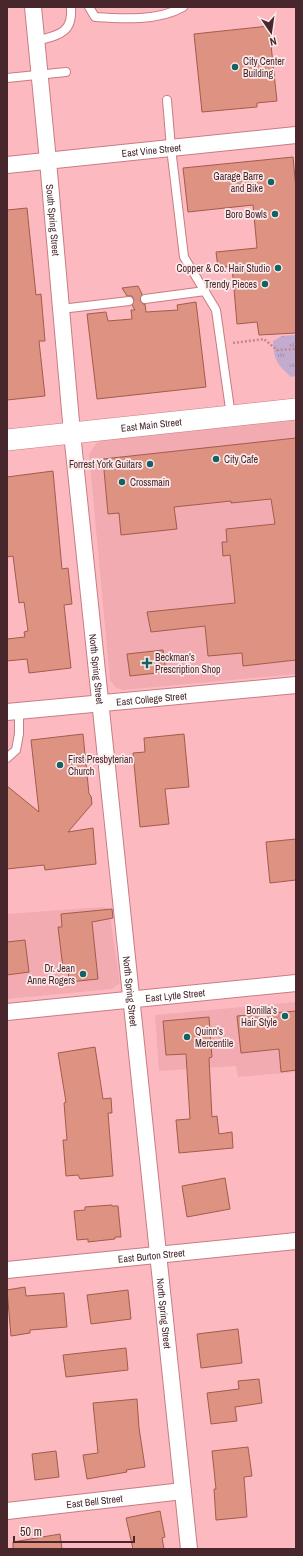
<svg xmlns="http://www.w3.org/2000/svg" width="303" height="1556" font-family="'Archivo Narrow',sans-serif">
	<defs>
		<pattern id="grass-tufts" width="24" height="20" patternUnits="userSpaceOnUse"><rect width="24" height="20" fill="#c3abd0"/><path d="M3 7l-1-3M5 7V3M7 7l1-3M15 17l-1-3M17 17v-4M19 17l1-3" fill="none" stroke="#a08ba9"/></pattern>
	</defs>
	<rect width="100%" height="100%" fill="#fcbac0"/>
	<g fill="#f2abb1">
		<polygon points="296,417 296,674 123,690 116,688 110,680 89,454 95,445 101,440"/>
		<polygon points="102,907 109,908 120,983 112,989 7,999 7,914"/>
		<polygon points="296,1002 296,1072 238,1077 236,1066 159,1071 155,1015"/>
	</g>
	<path fill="url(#grass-tufts)" d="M296,335v41l-5,1c-14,-13 -17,-16 -18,-36l9,-5z"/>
	<g fill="#de9281" stroke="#a25c4c">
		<polygon points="269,26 277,101 257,103 257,107 202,112 194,34"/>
		<polygon points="293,157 296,189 296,333 259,335 257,322 237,324 232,266 218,268 216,252 257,248 253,205 188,212 183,168"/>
		<polygon points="27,208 36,295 41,294 45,341 39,341 45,396 7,400 7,210"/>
		<polygon points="138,286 142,294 140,300 143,304 145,304 146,312 178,310 177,305 196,302 206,387 97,399 87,314 106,312 108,321 132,319 131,310 135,310 132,305 134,300 132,296 127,296 122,288"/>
		<polygon points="296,438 296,660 243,666 242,653 208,656 205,626 151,632 147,612 235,603 230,555 223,556 222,542 227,542 226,529 275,524 271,499 231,503 231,501 174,507 177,529 121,535 119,513 108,514 103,459"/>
		<polygon points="53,471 62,569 68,568 72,604 64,605 71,668 29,673 27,659 7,661 7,639 25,637 24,632 28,631 24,602 19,603 13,556 7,557 7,477"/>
		<polygon points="163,650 166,672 130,676 127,654"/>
		<polygon points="83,734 89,794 91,796 92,804 68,832 93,828 96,864 45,870 44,865 7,869 7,786 39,812 31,740"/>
		<polygon points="184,734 189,787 165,789 169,824 140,827 133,753 145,752 144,738"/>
		<polygon points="296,839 296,880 270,883 266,842"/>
		<polygon points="112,909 113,918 92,922 98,979 69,982 68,968 63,968 58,927 62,927 61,914"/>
		<polygon points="25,940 29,972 7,975 7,942"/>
		<polygon points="296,1011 296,1070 281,1072 279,1049 241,1053 237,1016"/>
		<polygon points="209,1017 212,1057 209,1058 212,1117 217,1116 219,1134 232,1132 233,1148 179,1153 176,1120 190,1119 186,1054 166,1055 163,1021"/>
		<polygon points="95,1047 103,1099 111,1098 112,1113 108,1113 113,1176 80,1179 78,1175 66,1176 63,1140 67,1140 64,1103 66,1102 58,1053"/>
		<polygon points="225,1178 230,1209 187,1217 182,1186"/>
		<polygon points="112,1205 112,1206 118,1206 121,1237 115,1237 115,1239 88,1242 88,1239 77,1240 74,1211 85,1210 85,1207"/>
		<polygon points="25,1287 26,1296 64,1293 67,1327 30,1330 30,1333 11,1336 7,1290"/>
		<polygon points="128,1290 131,1319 91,1324 87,1295"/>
		<polygon points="238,1329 242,1363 201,1368 197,1334"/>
		<polygon points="126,1348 128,1370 66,1377 63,1355"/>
		<polygon points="259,1379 262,1403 235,1407 237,1421 211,1424 207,1393 239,1389 238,1381"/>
		<polygon points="137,1399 139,1428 145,1467 126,1470 127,1472 87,1479 83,1455 98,1453 93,1403"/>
		<polygon points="248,1447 252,1476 244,1477 247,1517 216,1520 214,1489 216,1489 212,1451"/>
		<polygon points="56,1451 59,1477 35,1480 32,1454"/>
		<polygon points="160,1511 165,1537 162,1538 164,1549 133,1549 126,1518"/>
		<polygon points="60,1534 62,1549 13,1549 13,1542"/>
	</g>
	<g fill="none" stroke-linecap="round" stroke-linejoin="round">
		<g stroke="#c87c83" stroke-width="10">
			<g id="service">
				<path d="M89,7l6,10c27,2 64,4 88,-10"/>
				<path d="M36,41c22,-6 37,-7 35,-34"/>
				<polyline points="7,78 66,72"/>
				<polyline points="167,100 171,148 184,257 216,310 231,416"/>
				<polyline points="145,299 205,291"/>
				<polyline points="61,309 129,301"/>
				<polyline points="7,758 16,750 19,734 19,710"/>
			</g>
		</g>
		<g stroke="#c87c83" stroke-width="18">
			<g id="minor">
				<path id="s1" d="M33,7l15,154 24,272 117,1116"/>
				<path id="s2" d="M7,165l289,-30"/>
				<path id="s3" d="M7,712l289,-27"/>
				<path id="s4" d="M7,1012l289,-29"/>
				<path id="s5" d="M7,1270l289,-29"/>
				<path id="s6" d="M7,1511l176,-20"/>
			</g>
		</g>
		<g stroke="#c87c83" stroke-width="22">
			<g id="tertiary">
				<path id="s7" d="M7,440l289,-31"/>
			</g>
		</g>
		<polyline stroke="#bf898e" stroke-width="2.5" stroke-dasharray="2 2" stroke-linecap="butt" points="233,343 264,339 277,350 296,349"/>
		<use href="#service" stroke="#fff" stroke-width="8"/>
		<use href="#minor" stroke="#fff" stroke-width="16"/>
		<use href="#tertiary" stroke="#fff" stroke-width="21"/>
	</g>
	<g fill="#136362" stroke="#fceaeb" stroke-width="1.5">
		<circle cx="235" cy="67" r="4"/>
		<circle cx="271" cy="182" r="4"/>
		<circle cx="275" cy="214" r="4"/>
		<circle cx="278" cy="268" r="4"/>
		<circle cx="265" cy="284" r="4"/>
		<circle cx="216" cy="459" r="4"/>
		<circle cx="150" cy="464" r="4"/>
		<circle cx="122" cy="482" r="4"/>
		<path d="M145 657h4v4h4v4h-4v4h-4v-4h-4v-4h4z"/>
		<circle cx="60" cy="765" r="4"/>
		<circle cx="83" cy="974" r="4"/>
		<circle cx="285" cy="1016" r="4"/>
		<circle cx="187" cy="1037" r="4"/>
	</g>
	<g text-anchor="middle" stroke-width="3.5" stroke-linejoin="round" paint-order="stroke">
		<g font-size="10" fill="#47272b" stroke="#fceaeb" text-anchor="end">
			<text x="243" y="65" text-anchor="start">City Center<tspan x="243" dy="12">Building</tspan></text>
			<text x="263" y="180">Garage Barre<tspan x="263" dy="12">and Bike</tspan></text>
			<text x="267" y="218">Boro Bowls</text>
			<text x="270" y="272">Copper &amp; Co. Hair Studio</text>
			<text x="257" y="288">Trendy Pieces</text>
			<text x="224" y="463" text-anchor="start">City Cafe</text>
			<text x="142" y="468">Forrest York Guitars</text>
			<text x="130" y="486" text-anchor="start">Crossmain</text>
			<text x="155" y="661" text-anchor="start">Beckman's<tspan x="155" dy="12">Prescription Shop</tspan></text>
			<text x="68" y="763" text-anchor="start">First Presbyterian<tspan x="68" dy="12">Church</tspan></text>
			<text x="75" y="972">Dr. Jean<tspan x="75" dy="12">Anne Rogers</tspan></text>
			<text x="277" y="1014">Bonilla's<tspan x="277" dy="12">Hair Style</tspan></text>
			<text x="195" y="1035" text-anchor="start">Quinn's<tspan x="195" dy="12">Mercentile</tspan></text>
		</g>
		<g font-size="10" fill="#47272b" stroke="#fceaeb">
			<text dy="4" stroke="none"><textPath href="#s2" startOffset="145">East Vine Street</textPath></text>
			<text dy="4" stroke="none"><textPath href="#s1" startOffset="214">South Spring Street</textPath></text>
			<text dy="4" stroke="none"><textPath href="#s7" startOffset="145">East Main Street</textPath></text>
			<text dy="4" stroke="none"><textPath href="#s1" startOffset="665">North Spring Street</textPath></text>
			<text dy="4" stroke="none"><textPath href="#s3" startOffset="145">East College Street</textPath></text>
			<text dy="4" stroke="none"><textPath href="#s1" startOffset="989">North Spring Street</textPath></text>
			<text dy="4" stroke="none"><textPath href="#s4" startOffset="169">East Lytle Street</textPath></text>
			<text dy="4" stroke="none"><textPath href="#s5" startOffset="145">East Burton Street</textPath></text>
			<text dy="4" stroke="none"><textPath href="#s1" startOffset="1313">North Spring Street</textPath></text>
			<text dy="4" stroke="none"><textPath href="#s6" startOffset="88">East Bell Street</textPath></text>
		</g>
	</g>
	<rect width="303" height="1556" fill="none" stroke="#47272b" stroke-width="16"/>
	<g transform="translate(271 32) rotate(167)" stroke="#fceaeb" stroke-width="3" paint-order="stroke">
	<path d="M0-3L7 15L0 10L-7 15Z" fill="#47272b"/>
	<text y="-6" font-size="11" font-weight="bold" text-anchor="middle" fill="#47272b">N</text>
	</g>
	<path d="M14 1536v6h120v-6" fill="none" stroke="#47272b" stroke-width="2"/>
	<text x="20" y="1536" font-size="12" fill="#47272b" stroke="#fceaeb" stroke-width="3" paint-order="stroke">50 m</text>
</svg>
